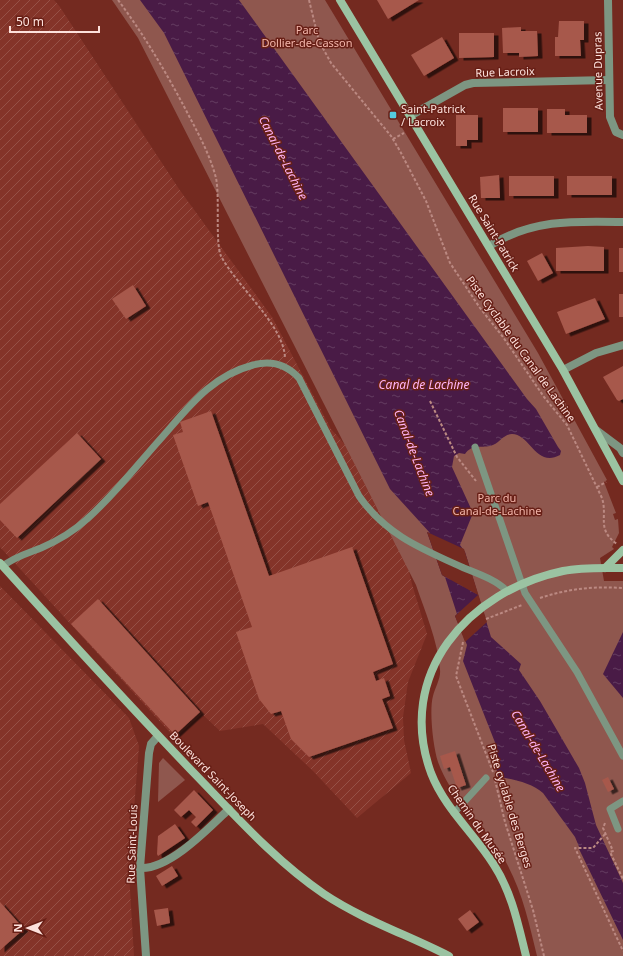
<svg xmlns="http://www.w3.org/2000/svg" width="623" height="956" font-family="'Noto Sans',sans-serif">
	<defs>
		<pattern id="industrial-furrows" width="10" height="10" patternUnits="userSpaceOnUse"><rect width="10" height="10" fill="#843429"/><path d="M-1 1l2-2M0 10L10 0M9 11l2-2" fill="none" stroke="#965147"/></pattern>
		<pattern id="water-ripples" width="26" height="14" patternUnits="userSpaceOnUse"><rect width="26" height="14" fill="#491b46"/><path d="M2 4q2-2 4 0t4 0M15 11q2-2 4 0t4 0" fill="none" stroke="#643c60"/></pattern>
		<filter id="shadow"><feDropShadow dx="4.5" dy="2.5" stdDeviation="0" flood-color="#0009"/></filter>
	</defs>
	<rect width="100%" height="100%" fill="#742a20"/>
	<g fill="url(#industrial-furrows)">
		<polygon points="0,0 54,0 60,7 179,189 272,317 331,429 423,532 406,559 412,584 427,634 408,682 403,717 404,740 411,773 357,818 313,771 263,724 220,731 202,714 175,738 0,547"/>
		<polygon points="0,586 129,718 139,746 129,873 134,956 0,956"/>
	</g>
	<g fill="#8f574e">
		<path d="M112,0h213l213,353 69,127 -3,2 12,31 -3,1 2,6 3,-1 1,14 -7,14 2,2 -14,9 4,23h19v375h-86c-9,-38 -17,-74 -39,-107 -20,-31 -47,-51 -60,-87 -5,-15 -9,-52 -5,-66 2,-8 8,-18 7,-26 -2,-29 -15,-58 -24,-85l-278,-547z"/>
		<polygon points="163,758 185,780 158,802 159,763"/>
	</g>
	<g fill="url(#water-ripples)">
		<path d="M140,0h99l288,399 9,10 22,38 3,4 -1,4c-24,13 -30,-21 -48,-21 -9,0 -13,10 -22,12 -9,2 -18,-2 -25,8l-6,-1 -5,3 -2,11 21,46 -13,32 5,7 26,85 30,27 -2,6 21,31 39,67 6,15 11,42 27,58v57l-44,-91h1l-5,-12 -32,-44c-11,-10 -30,-14 -44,-16l-5,-15 2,-3v-14l-33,-84 4,-16 -12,-29 2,-2 -12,-37 -3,-2 -15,-43 3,1 -40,-44 -226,-456z"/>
		<polygon points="623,632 623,698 603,674"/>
	</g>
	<polygon fill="#742a20" points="427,532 464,549 487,622 465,642 455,616 478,595 442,575"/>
	<g fill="#a7584b" filter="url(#shadow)">
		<polygon points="377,0 419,0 388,19"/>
		<polygon points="559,21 584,21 584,40 580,40 581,56 555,56 555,37 558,37"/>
		<polygon points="521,27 521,31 537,31 538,56 519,57 519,53 503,53 502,28"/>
		<polygon points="459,33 494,33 494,57 459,58"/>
		<polygon points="442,37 454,58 424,76 411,55"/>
		<rect x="503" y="108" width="35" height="24"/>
		<polygon points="547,109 565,109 565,115 587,115 587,133 547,133"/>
		<polygon points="456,115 478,115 478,140 467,140 467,146 456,146"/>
		<polygon points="499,175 500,198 481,198 480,177"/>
		<rect x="509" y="176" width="45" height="20"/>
		<rect x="567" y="176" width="45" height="19"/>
		<polygon points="588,246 604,247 604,271 556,271 556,248"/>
		<rect x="619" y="248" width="4" height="24"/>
		<polygon points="542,253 553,273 538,281 527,261"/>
		<polygon points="133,285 146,306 126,319 112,299"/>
		<rect x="619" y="294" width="4" height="23"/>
		<polygon points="595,298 605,319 566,334 557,312"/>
		<polygon points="623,366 623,399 619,401 617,400 603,377"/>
		<polygon points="211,411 269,576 352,547 393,664 373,672 376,681 384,678 390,696 382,699 393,728 309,757 291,739 281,711 271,714 259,699 236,632 252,627 208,502 198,506 173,435 183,432 180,422"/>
		<polygon points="77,433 101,459 17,538 0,520 0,504"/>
		<polygon points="98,599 200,712 175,735 71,624"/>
		<polygon points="455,751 466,785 457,788 450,767 444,769 440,756"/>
		<polygon points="608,777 614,789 608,792 602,780"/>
		<polygon points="194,790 213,810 196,827 191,822 196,817 189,810 181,817 174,810"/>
		<polygon points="175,824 185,838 158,856 157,854 158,836"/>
		<polygon points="172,866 178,876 162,886 156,876"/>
		<polygon points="0,902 24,929 0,950"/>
		<polygon points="168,908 170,923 157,926 154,910"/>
		<polygon points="470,910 479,922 467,931 458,919"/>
	</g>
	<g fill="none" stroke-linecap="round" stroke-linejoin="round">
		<g stroke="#bb8982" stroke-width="2" stroke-dasharray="3 2" stroke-linecap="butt">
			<path d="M118,0c27,36 49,74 70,114 11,21 22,41 28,64 4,19 -1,65 5,78 16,31 63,69 64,102"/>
			<path d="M309,0l10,41 12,22 60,73 9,15 26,50 24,62 30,45 23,29 41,60 23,28 35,73c6,19 -6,31 15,46"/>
			<polyline points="393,139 404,133"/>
			<polyline points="430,401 457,457 476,481"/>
			<polyline points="597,487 606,482"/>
			<path d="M540,598c27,-9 54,-12 83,-10"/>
			<polyline points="486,619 522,605"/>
			<polyline points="463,642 456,676 493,772"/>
			<polyline points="495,780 505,822 533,910 544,956"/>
			<polyline points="605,823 603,828 613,851 610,852 623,879"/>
			<polyline points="605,834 593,848 575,848 623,951"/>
		</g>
		<g stroke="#7d9682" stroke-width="7">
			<polyline points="475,447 525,593 577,672 623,756"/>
			<path d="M3,566c11,-9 25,-13 38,-18 16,-7 32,-16 46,-29 25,-22 47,-50 69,-75 30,-33 52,-67 97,-79 18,-5 33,-1 46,13l60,118c27,39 63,53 105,72 15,6 32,12 43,23"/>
			<polyline points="454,813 486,778"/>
			<polyline points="618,829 610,809 623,801"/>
		</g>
		<g stroke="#7d9682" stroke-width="8">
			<polyline points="608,0 610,117 616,132 623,135"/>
			<polyline points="410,116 465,85 473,83 608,80"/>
			<path d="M489,246c44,-27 85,-25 134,-24"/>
			<polyline points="563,370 596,353 623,345"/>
			<polyline points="596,430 620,448 623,453"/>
			<path d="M140,868c29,2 69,-40 89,-59"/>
			<polyline points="146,956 140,868 149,753 151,744 158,736"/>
		</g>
		<g stroke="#9bc3a2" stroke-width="8">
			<polyline points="340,0 563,370 623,481"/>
			<path d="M0,563c63,70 126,139 191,207 42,43 83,90 133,124 39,26 84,41 125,62"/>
			<polyline points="605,568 623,550"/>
			<path d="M526,956c-8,-32 -14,-63 -32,-91 -20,-32 -49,-56 -63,-92 -36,-99 37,-182 132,-202 19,-4 40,-3 60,-3"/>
		</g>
	</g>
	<rect fill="#54cade" stroke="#681f16" stroke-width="1.5" x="389" y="111" width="8" height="8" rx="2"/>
	<g text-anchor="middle" stroke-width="3" stroke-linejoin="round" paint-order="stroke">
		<g font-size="11" fill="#f2b5aa" stroke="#681f16">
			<text x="307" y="34">Parc<tspan x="307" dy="13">Dollier-de-Casson</tspan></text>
			<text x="497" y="502">Parc du<tspan x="497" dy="13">Canal-de-Lachine</tspan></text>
		</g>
		<g font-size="11" fill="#fde1dc" stroke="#681f16">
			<text transform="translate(598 71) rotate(-91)" y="4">Avenue Dupras</text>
			<text transform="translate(505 72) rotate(-2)" y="4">Rue Lacroix</text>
			<text transform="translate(494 233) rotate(59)" y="4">Rue Saint-Patrick</text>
			<text transform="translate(521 349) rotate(54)" y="4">Piste Cyclable du Canal de Lachine</text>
			<text transform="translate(213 776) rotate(46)" y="4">Boulevard Saint-Joseph</text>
			<text transform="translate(510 806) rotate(73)" y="4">Piste cyclable des Berges</text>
			<text transform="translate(477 824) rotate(55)" y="4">Chemin du Musée</text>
			<text transform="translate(132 844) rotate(-88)" y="4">Rue Saint-Louis</text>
		</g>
		<g font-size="11" fill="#fde1dc" stroke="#681f16" text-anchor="start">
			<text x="401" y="113">Saint-Patrick<tspan x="401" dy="13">/ Lacroix</tspan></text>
		</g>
		<g font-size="12" font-style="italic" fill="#feb3f6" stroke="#681f16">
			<text transform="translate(283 158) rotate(63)" y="4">Canal-de-Lachine</text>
			<text x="424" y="389">Canal de Lachine</text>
			<text transform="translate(414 453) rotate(69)" y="4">Canal-de-Lachine</text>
			<text transform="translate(538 751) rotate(59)" y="4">Canal-de-Lachine</text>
		</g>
	</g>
	<g transform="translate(28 928) rotate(270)" stroke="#681f16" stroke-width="3" paint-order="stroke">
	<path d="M0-3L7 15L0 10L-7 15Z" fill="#fde1dc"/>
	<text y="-6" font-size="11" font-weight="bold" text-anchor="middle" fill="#fde1dc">N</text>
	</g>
	<path d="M10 26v6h89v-6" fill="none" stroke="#fde1dc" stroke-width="2"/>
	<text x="16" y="26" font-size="12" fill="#fde1dc" stroke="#681f16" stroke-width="3" paint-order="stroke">50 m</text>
</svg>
